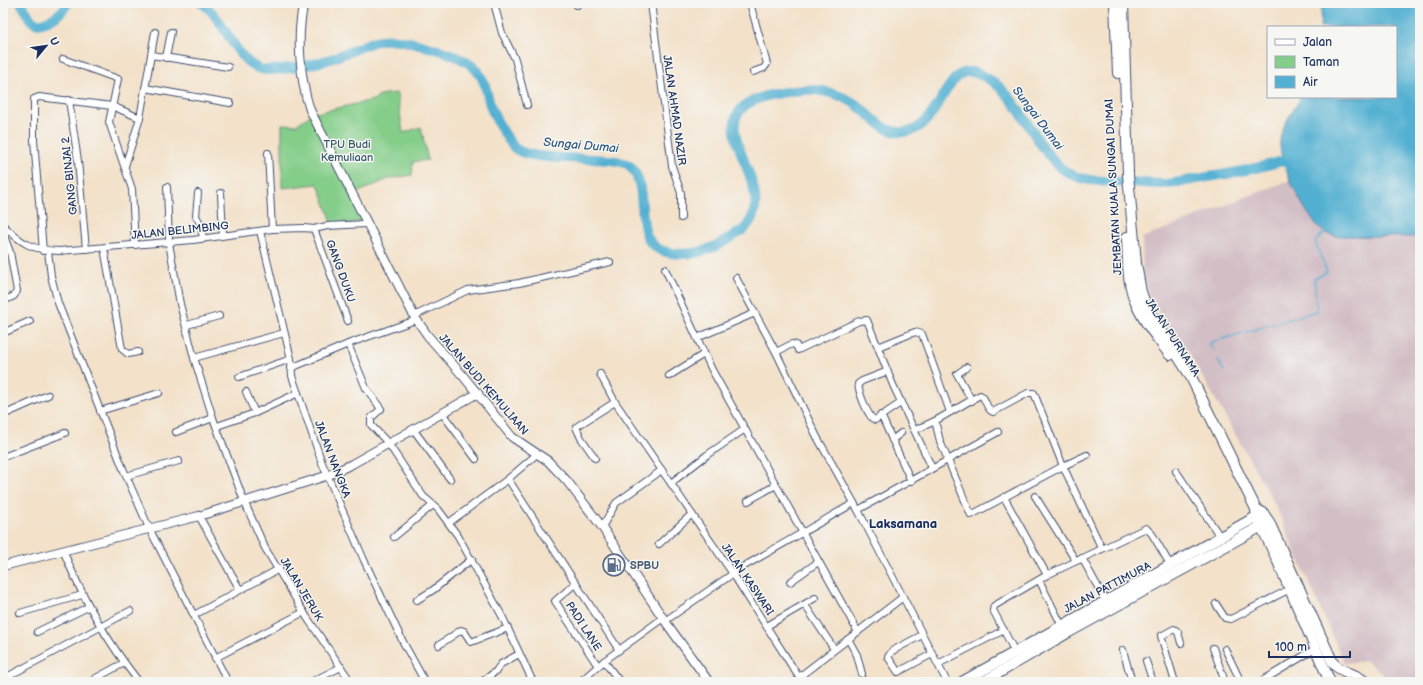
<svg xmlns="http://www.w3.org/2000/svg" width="1423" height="685" font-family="'Balsamiq Sans',sans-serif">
	<rect width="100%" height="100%" fill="#f6f6f2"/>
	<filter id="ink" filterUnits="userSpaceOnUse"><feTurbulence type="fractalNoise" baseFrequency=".025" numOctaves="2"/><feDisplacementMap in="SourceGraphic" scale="8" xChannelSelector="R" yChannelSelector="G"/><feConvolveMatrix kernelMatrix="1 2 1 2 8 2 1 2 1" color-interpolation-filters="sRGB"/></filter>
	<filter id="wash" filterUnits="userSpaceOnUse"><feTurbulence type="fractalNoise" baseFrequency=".012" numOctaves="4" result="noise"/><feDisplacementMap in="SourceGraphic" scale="16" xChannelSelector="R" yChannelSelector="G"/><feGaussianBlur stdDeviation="0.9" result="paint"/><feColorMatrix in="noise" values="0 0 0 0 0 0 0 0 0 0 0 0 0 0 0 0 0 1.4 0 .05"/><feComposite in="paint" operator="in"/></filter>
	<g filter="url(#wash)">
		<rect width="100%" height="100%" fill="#f3e1c9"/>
		<polygon fill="#d2bec5" points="1290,180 1316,224 1336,236 1420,237 1420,682 1384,682 1381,672 1366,661 1344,663 1274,502 1186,348 1150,302 1143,271 1142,238"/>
		<polygon fill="#85ce8a" stroke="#507e74" points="397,93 403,133 421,127 428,160 413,162 412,175 388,179 352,195 365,221 333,225 318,184 282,188 282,124 296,125 312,114 373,100 384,94"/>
		<path fill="#53b0d2" stroke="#377098" d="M1322,3h98v234l-84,-1c-4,-1 -8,-2 -12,-4 -17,-12 -47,-71 -44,-92 2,-16 14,-29 21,-43h95v-70h-76z"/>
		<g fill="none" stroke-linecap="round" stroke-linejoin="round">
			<g stroke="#53b0d2" stroke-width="1.5">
				<polyline points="1213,350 1209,343 1317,311 1314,279 1327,272 1315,242 1325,232"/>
				<polyline points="1218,360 1224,371"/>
			</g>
			<g stroke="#53b0d2" stroke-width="10">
				<path d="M21,3l11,18 6,3c14,-3 22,-9 30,-21"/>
				<path d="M202,3c23,16 33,58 58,66 7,2 15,1 22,0 23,-2 43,-7 64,-16 12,-4 23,-11 35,-13 15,-2 29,2 43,6 17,4 34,9 48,20 13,10 14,24 18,39 3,9 8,18 13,26 4,6 7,14 13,18 23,16 101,3 115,18 22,24 -4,80 40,86 21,3 39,-2 56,-13 6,-4 14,-8 19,-13 43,-49 -84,-126 58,-137 15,-2 37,5 50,13 18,12 31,35 56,28 32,-9 36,-69 66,-58 33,11 49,49 68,76 6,7 12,16 20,21 16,12 38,11 57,12 15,0 30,2 45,2 12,-1 24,-4 36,-6 27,-4 53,-9 80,-17"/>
			</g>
		</g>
	</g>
	<g filter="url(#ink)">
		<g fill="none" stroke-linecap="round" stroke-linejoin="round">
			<g stroke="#3b4a6e" stroke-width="8">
				<g id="minor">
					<polyline points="494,3 502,33 515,59 527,105"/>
					<polyline points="577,3 577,5"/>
					<polyline points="651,3 672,166 681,193 681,218"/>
					<polyline points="750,3 767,64 764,68 753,72"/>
					<polyline points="151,55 228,67"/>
					<polyline points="166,58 171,32"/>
					<polyline points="63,59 118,79 109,122 132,189 135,245"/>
					<polyline points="145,88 230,103"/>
					<polyline points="69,100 78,161 86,249"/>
					<polyline points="268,153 272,229"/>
					<polyline points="125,166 140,118 155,32"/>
					<polyline points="167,187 169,243 180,304 194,358 213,418 244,501 265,548 306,616 351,682"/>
					<polyline points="198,193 196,216 201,225 203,239"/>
					<polyline points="221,193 223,235"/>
					<path d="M3,225c19,19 29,25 56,26l134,-11 79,-11 32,-1 10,1 13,-3 39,-2"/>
					<polyline points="314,229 348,321"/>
					<polyline points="260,231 291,359 292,376 322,463 364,560 403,642 425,682"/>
					<polyline points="104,248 122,349 128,354 138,352"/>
					<polyline points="43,251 34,140 34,99 39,97 112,106 140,118"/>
					<polyline points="48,251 51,276 58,303 124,471 149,528 228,682"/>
					<polyline points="665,269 712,370 858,632"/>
					<polyline points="736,278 776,352 817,437 858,510 947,682"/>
					<polyline points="3,301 14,296 17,291 10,252 4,236"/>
					<polyline points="414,316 468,290 519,283 610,262"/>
					<polyline points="187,325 219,316"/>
					<polyline points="3,333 30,321"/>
					<polyline points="697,338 755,313"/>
					<polyline points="348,344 366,388 381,409 371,418 371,425 388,443 423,496 438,509 458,536 502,616 533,682"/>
					<polyline points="878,347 915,332 922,334 950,412"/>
					<polyline points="776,352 792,344 796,345 798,350 859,321 867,320 893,385 932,468"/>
					<polyline points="194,358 284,333"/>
					<polyline points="967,367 957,374 972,401"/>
					<polyline points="291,368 353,342 416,320"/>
					<path d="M888,371l-26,10 -4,3c1,8 10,34 17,36l27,-18"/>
					<polyline points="600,374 615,402 733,574 802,682"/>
					<polyline points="669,376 704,354"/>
					<polyline points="239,377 291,359"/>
					<polyline points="246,392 255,413"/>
					<polyline points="100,411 159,393"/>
					<polyline points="442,413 476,459"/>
					<polyline points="3,415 48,395"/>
					<polyline points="881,415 911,481"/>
					<polyline points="217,426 255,413 298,393"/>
					<polyline points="413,429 450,479"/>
					<polyline points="915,430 935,421"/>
					<polyline points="176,432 213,418"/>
					<polyline points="892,440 901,433"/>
					<path d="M1087,455l-24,11 -92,49 -31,-74 -5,-20 45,-26c7,3 5,14 13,17l35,-19h6l29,73 39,83"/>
					<polyline points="3,457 65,433"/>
					<polyline points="595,458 581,438 576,427 615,402"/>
					<polyline points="1176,471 1221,538"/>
					<polyline points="126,476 179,461"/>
					<polyline points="508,479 619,650"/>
					<polyline points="671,483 707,455 745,429"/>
					<polyline points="1035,496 1076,561"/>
					<polyline points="1004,497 1047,575"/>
					<polyline points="748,501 776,485"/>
					<polyline points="858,510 998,432"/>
					<polyline points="199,516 240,590"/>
					<polyline points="450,522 508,479 537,454"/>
					<polyline points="602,527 616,503 662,470"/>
					<polyline points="394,537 433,505"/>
					<polyline points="659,544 692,514"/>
					<path d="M63,550c20,50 43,90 76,132"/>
					<polyline points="1082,558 1105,600"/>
					<polyline points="1039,580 1063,628"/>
					<polyline points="790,582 818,562"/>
					<polyline points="576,583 555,601 598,666"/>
					<polyline points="417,600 433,590 472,559"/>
					<polyline points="1216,604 1225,618 1231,619 1290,589"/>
					<polyline points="805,605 834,649"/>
					<polyline points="20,613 82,595"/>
					<polyline points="194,615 279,569"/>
					<polyline points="665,621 741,568 854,503"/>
					<polyline points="767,626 815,598"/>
					<polyline points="37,632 88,607"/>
					<polyline points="922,635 892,651 888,657 898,672 932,654"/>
					<polyline points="848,639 857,655 862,674"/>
					<polyline points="439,645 461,630 464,631 471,642 508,628"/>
					<polyline points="1213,648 1225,682"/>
					<polyline points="1225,649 1241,682"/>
					<polyline points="1123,650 1132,682"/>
					<polyline points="1015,652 993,610 994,606 1047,575 1146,528 1152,534 1171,566"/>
					<polyline points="215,658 304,612"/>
					<polyline points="604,661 620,682"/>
					<polyline points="1146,661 1153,682"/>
					<polyline points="938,664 1004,630"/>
					<polyline points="799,677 903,597"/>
					<polyline points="3,679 130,611"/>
					<polyline points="95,682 96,678 124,663"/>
					<polyline points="311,682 341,667"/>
					<polyline points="482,682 496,671 501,664 519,654"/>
					<polyline points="580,682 604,661 663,618"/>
					<polyline points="1175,682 1161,636 1174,629 1178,632 1181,643"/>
					<polyline points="1260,682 1315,649"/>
				</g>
			</g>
			<g stroke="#3b4a6e" stroke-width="10">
				<g id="tertiary">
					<path d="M304,3c-8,31 -4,77 6,107l104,206 14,20 36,41 48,60 36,24 19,20 35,46 63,94 44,61"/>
					<polyline points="3,566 199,516 329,475 352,464 478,393"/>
				</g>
			</g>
			<g stroke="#3b4a6e" stroke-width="12">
				<g id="primary">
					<polyline points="1115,3 1118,73"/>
					<polyline points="1123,3 1128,175 1136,263 1141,292 1145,303 1156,322 1190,375 1256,509"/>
					<path d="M1127,237c1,20 0,42 7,61 7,21 23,39 36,57"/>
					<polyline points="962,682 1263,513"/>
					<polyline points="983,682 1067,633 1269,522"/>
				</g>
			</g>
			<g stroke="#3b4a6e" stroke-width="12">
				<g id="trunk">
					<path d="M1256,509l7,4 6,9 64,141c9,11 22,9 32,19"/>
					<polyline points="1256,509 1257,517 1276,557 1330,682"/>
				</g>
			</g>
			<use href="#minor" stroke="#fff" stroke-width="6"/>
			<use href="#tertiary" stroke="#fff" stroke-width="8"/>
			<use href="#primary" stroke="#fff" stroke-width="10"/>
			<use href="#trunk" stroke="#fff" stroke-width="10"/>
		</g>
	</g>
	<defs>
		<g id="fuel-ring" transform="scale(1.15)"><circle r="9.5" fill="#f6f6f2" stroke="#5c6f8a" stroke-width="1.5"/><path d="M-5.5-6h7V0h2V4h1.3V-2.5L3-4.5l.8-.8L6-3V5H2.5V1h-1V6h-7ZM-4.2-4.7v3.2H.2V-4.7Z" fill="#5c6f8a"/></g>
	</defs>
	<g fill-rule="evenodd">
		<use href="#fuel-ring" x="614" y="565"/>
	</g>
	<g text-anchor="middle" stroke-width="3" stroke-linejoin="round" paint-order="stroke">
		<g font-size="11" fill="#1b2f5e" stroke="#f6f6f2">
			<text transform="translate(675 110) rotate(82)" y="4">JALAN AHMAD NAZIR</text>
			<text transform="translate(69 176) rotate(-96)" y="4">GANG BINJAI 2</text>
			<text transform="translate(1113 187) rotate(-93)" y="4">JEMBATAN KUALA SUNGAI DUMAI</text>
			<text transform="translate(180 230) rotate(-6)" y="4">JALAN BELIMBING</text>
			<text transform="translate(341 271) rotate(70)" y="4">GANG DUKU</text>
			<text transform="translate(1173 337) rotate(57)" y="4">JALAN PURNAMA</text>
			<text transform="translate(484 384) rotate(49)" y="4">JALAN BUDI KEMULIAAN</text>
			<text transform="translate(333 459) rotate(69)" y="4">JALAN NANGKA</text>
			<text transform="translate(748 579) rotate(56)" y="4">JALAN KASWARI</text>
			<text transform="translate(1107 587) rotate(-28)" y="4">JALAN PATTIMURA</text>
			<text transform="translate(302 589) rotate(59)" y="4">JALAN JERUK</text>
			<text transform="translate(584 626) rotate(57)" y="4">PADI LANE</text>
		</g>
		<g font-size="11" fill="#365769" stroke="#f6f6f2">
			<text x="347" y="148">TPU Budi<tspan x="347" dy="13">Kemuliaan</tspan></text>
		</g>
		<g font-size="11" font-weight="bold" fill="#4e5e75" stroke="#f6f6f2" text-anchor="start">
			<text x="630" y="569">SPBU</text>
		</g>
		<g font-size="12" font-style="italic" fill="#2c5681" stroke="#f6f6f2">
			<text transform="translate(1038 118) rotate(53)" y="4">Sungai Dumai</text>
			<text transform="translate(581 145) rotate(5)" y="4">Sungai Dumai</text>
		</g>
		<g font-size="13" font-weight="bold" fill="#1b2f5e" stroke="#f6f6f2">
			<text x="903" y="528">Laksamana</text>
		</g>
	</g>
	<rect width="1423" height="685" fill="none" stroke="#f6f6f2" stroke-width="16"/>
	<rect x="1267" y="26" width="130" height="72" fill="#f6f6f2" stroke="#9ea6b7"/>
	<rect x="1275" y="39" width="20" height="6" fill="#ffffff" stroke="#9ea6b7"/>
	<text x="1303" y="46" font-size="12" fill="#1b2f5e">Jalan</text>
	<rect x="1275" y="56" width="20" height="12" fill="#85ce8a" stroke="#9ea6b7"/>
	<text x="1303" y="66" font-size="12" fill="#1b2f5e">Taman</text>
	<rect x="1275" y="76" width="20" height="12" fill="#53b0d2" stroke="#9ea6b7"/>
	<text x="1303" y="86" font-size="12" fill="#1b2f5e">Air</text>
	<g transform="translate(46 46) rotate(61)" stroke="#f6f6f2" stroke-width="3" paint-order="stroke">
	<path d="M0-3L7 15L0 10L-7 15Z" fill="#1b2f5e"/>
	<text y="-6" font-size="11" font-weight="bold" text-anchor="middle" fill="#1b2f5e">U</text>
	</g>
	<path d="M1269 651v6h81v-6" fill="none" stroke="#1b2f5e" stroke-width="2"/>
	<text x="1275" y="651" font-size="12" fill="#1b2f5e" stroke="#f6f6f2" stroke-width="3" paint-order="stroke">100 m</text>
</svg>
